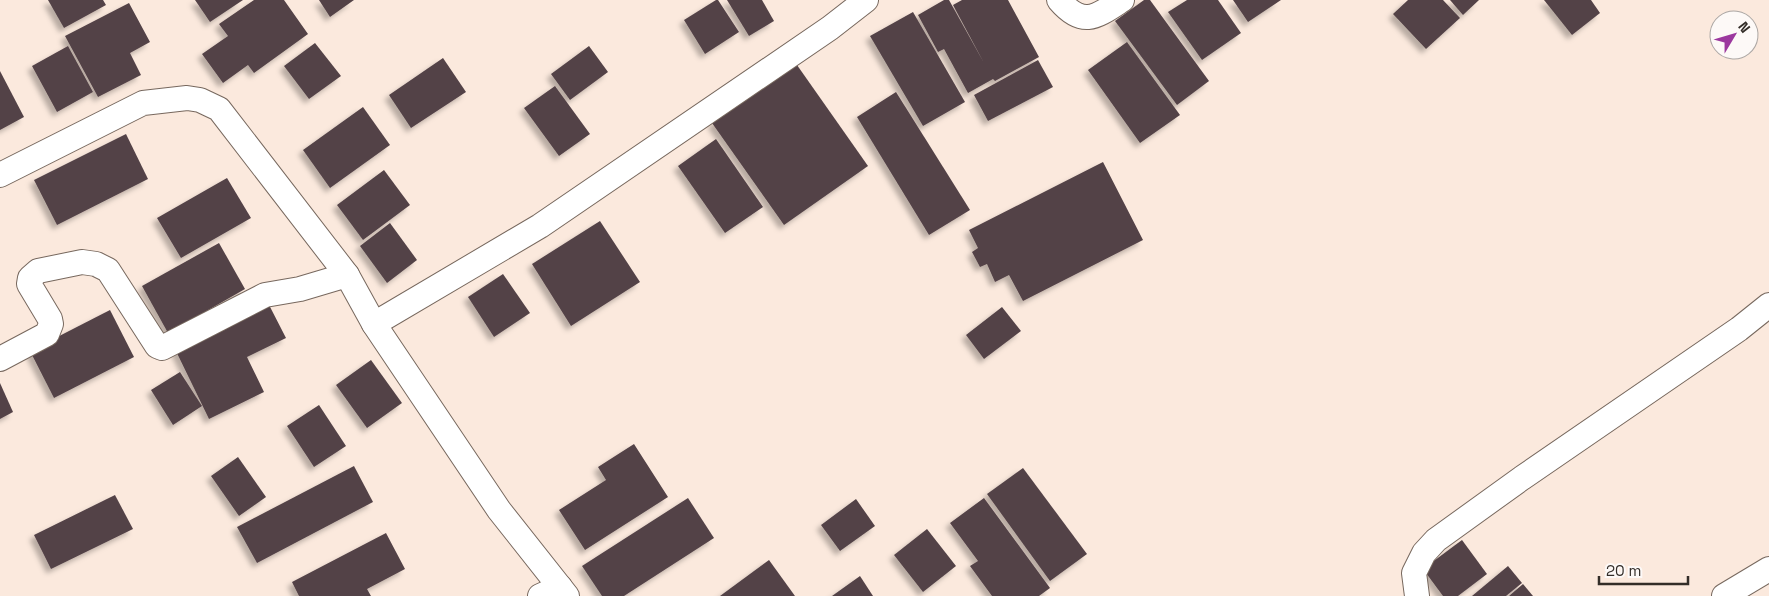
<svg xmlns="http://www.w3.org/2000/svg" width="1769" height="596" font-family="'Space Grotesk',sans-serif">
	<defs>
		<filter id="shadow"><feDropShadow dx="-4.5" dy="4.5" stdDeviation="2.5" flood-color="#0004"/></filter>
	</defs>
	<rect width="100%" height="100%" fill="#fbe9dd"/>
	<g fill="#534247" filter="url(#shadow)">
		<polygon points="48,0 103,0 106,5 64,28"/>
		<polygon points="195,0 243,0 210,22"/>
		<polygon points="254,0 284,0 308,34 254,73 248,65 223,83 202,54 228,36 219,24"/>
		<polygon points="319,0 354,0 330,17"/>
		<polygon points="716,0 718,0 739,32 705,54 684,20"/>
		<polygon points="727,0 762,0 774,21 749,36"/>
		<polygon points="944,0 949,0 984,63 953,5 962,0 1008,0 1039,57 995,81 993,79 968,93 944,49 938,52 918,15"/>
		<polygon points="1144,0 1150,0 1209,81 1177,105 1115,21"/>
		<polygon points="1187,0 1218,0 1241,33 1202,60 1168,12"/>
		<polygon points="1233,0 1281,0 1248,22"/>
		<polygon points="1408,0 1443,0 1460,18 1426,49 1393,14"/>
		<polygon points="1450,0 1479,0 1463,15"/>
		<polygon points="1544,0 1591,0 1600,13 1572,35"/>
		<polygon points="129,3 150,42 130,53 141,75 98,97 65,36"/>
		<polygon points="913,12 965,102 923,126 870,36"/>
		<polygon points="1127,42 1180,115 1140,143 1088,70"/>
		<polygon points="315,43 341,76 309,99 284,66"/>
		<polygon points="68,46 93,92 57,112 32,66"/>
		<polygon points="589,46 608,72 570,100 551,74"/>
		<polygon points="443,58 466,92 411,128 389,95"/>
		<polygon points="1038,60 1053,87 988,121 974,95"/>
		<polygon points="797,65 868,166 784,225 712,123"/>
		<polygon points="0,71 24,117 0,130"/>
		<polygon points="555,86 590,134 559,156 524,108"/>
		<polygon points="896,92 970,210 929,235 857,117"/>
		<polygon points="363,107 390,145 330,188 303,150"/>
		<polygon points="126,134 148,179 57,225 34,180"/>
		<polygon points="716,139 763,207 725,233 678,166"/>
		<polygon points="1103,162 1143,240 1023,301 1009,275 995,282 987,264 980,267 972,252 978,248 969,230"/>
		<polygon points="384,170 410,205 363,240 337,205"/>
		<polygon points="227,178 251,218 181,258 157,218"/>
		<polygon points="600,221 640,282 571,326 532,264"/>
		<polygon points="390,223 417,260 387,283 360,246"/>
		<polygon points="219,243 245,289 168,333 142,286"/>
		<polygon points="503,274 530,313 494,337 468,297"/>
		<polygon points="267,301 286,338 247,357 264,392 209,419 174,347"/>
		<polygon points="1002,307 1021,331 984,359 966,335"/>
		<polygon points="110,310 134,357 54,398 30,351"/>
		<polygon points="371,360 402,403 367,428 336,385"/>
		<polygon points="180,372 202,406 173,425 151,390"/>
		<polygon points="0,383 13,412 0,419"/>
		<polygon points="319,405 346,446 314,467 287,426"/>
		<polygon points="634,444 668,497 585,550 559,510 606,480 598,467"/>
		<polygon points="238,457 266,497 239,516 211,476"/>
		<polygon points="354,466 373,502 257,563 237,527"/>
		<polygon points="1023,468 1087,554 1050,581 987,494"/>
		<polygon points="115,495 133,529 51,569 34,535"/>
		<polygon points="688,498 714,538 624,596 602,596 582,566"/>
		<polygon points="984,498 1050,588 1039,596 992,596 970,566 978,561 950,523"/>
		<polygon points="856,499 875,526 840,551 821,525"/>
		<polygon points="927,529 956,566 923,592 894,555"/>
		<polygon points="386,533 405,569 367,589 371,596 299,596 292,582"/>
		<polygon points="1462,540 1487,574 1458,596 1443,596 1423,569"/>
		<polygon points="769,560 795,596 720,596"/>
		<polygon points="1508,566 1522,583 1506,596 1472,596"/>
		<polygon points="860,576 873,596 832,596"/>
		<polygon points="1523,584 1533,596 1509,596"/>
	</g>
	<g fill="none" stroke-linecap="round" stroke-linejoin="round">
		<g stroke="#77685e" stroke-width="26">
			<g id="street">
				<path d="M1059,0c24,28 37,17 63,0"/>
				<polyline points="0,175 143,103 187,98 200,100 219,109 347,275 374,324 499,510 567,596"/>
				<polyline points="374,324 540,226 830,28 866,0"/>
				<polyline points="0,359 47,334 51,324 50,319 29,284 30,278 38,271 82,262 96,264 108,270 157,346 162,348 265,295 300,289 347,275"/>
				<polyline points="540,596 560,587"/>
				<polyline points="1417,596 1414,573 1424,553 1436,540 1522,478 1739,329 1769,305"/>
				<polyline points="1724,596 1769,569"/>
			</g>
		</g>
		<use href="#street" stroke="#fff" stroke-width="24"/>
	</g>
	<g transform="translate(1734 35) rotate(52)"><circle r="24" fill="#fdf9f7" stroke="#aca7a4"/>
	<path d="M0-4L9 19L0 12L-9 19Z" fill="#9c389e"/>
	<text y="-8" font-size="14" font-weight="bold" text-anchor="middle" fill="#332d28">N</text>
	</g>
	<path d="M1599 576v8h89v-8" fill="none" stroke="#332d28" stroke-width="2.5"/>
	<text x="1606" y="576" font-size="15" fill="#332d28" stroke="#fdf9f7" stroke-width="4" paint-order="stroke">20 m</text>
</svg>
